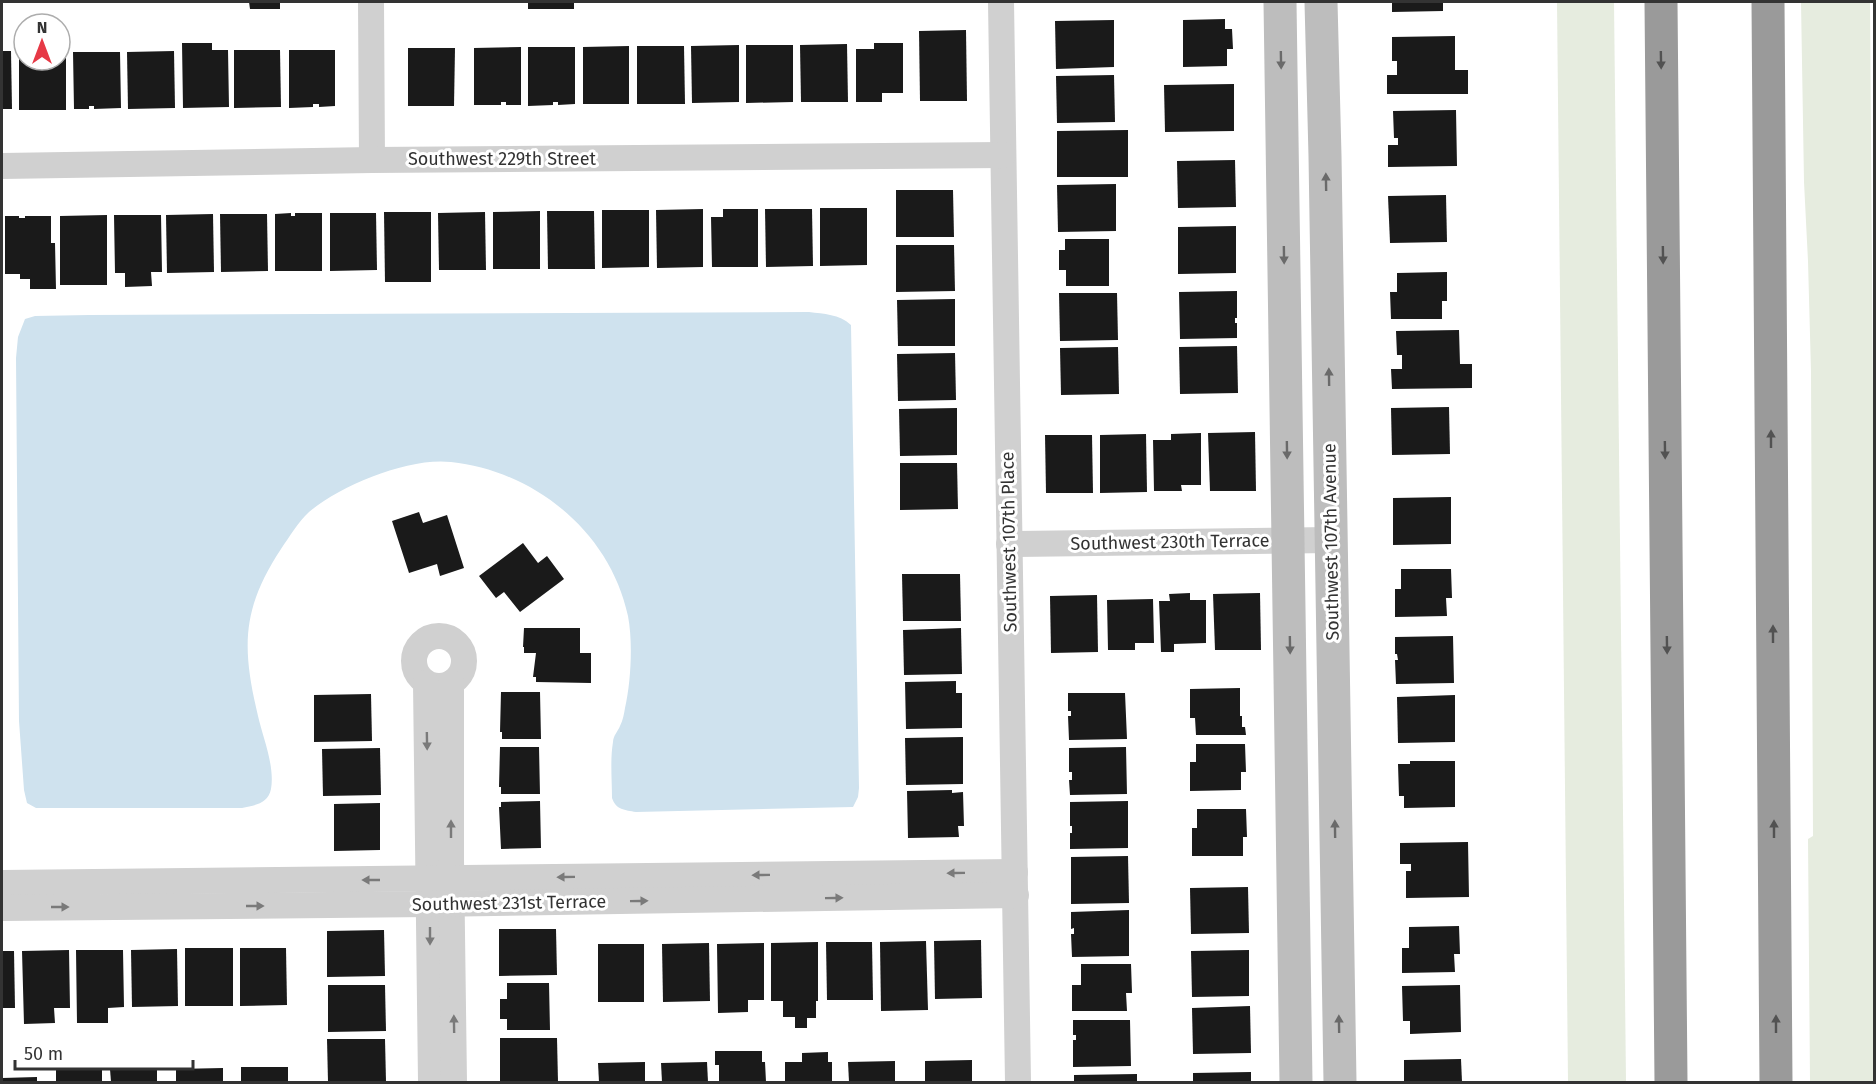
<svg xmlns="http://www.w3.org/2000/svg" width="1876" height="1084" font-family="'Fira Sans',sans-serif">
	<rect width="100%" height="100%" fill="#fff"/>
	<g fill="#e6ecdf">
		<polygon points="1557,2 1614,2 1626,1082 1568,1082"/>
		<polygon points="1801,2 1870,2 1874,535 1874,1082 1810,1082 1808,839 1813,836 1811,372 1808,261 1804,182"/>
	</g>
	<path fill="#cfe2ee" d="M809,312c15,2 30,2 42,13l8,463 -1,9 -5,10 -217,5c-11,-2 -20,-2 -24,-14 0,-18 -2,-38 1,-56 0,-6 5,-11 7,-16 3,-6 4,-12 5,-18 6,-26 8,-66 3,-92 -18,-84 -93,-145 -177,-154 -42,-5 -110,23 -142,50 -11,10 -19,24 -28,37 -40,61 -39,99 -23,167 5,22 17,50 13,73 -3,15 -16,16 -29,19h-206l-9,-5 -3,-13 -5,-69 -3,-363 2,-21 7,-18 10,-3 54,-1z"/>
	<g fill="#1a1a1a">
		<polygon points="249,2 280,2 280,9 250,9"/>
		<rect x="528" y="2" width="46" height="7"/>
		<polygon points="1392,2 1443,2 1443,11 1392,12"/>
		<polygon points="1225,19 1225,29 1232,29 1233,49 1227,49 1227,66 1183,67 1183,20"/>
		<polygon points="1114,20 1114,67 1056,69 1055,21"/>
		<polygon points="966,30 967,101 920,101 919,31"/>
		<polygon points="1455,36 1455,70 1468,70 1468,94 1387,94 1387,75 1397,75 1397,61 1392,61 1392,37"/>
		<polygon points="182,43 212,43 212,50 228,50 229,107 183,108"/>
		<polygon points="874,43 903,43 903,93 882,93 882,102 856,102 856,49 874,49"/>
		<polygon points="847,44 848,102 801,102 800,45"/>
		<polygon points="739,45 739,102 692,103 691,46"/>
		<polygon points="746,45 793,45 793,102 746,103"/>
		<polygon points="629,46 629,104 583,104 583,47"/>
		<polygon points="637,46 684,46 685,104 637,104"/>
		<polygon points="521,47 521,105 506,105 506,102 501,102 501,105 474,105 474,48"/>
		<polygon points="528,47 575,47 575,104 558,105 558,102 553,102 553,105 528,106"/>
		<polygon points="408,48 455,48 454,106 408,106"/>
		<polygon points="234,50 280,50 281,107 234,108"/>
		<polygon points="289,50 335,50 335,106 319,107 319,104 313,104 313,107 289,108"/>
		<polygon points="2,51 11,51 12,109 2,109"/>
		<polygon points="174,51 175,108 128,109 127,52"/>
		<polygon points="19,52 24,52 24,60 60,60 60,52 66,52 66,110 19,110"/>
		<polygon points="73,52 120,52 121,108 94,109 94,106 89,106 89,109 74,109"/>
		<polygon points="1114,75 1115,122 1057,123 1056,76"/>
		<polygon points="1234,84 1234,131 1165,132 1164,85"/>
		<polygon points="1456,110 1457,166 1388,167 1388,145 1398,145 1398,138 1394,138 1393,111"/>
		<polygon points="1128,130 1128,177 1057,177 1057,131"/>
		<polygon points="1235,160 1236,207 1178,208 1177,161"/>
		<polygon points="1116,184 1116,231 1058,232 1057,185"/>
		<polygon points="896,190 953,190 954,237 896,237"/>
		<polygon points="1446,195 1447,242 1390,243 1388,196"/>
		<polygon points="820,208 867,208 867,265 820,266"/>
		<polygon points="703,209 703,267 657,268 656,210"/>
		<polygon points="723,209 758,209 758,267 712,267 711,217 723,217"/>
		<polygon points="765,209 812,209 813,266 766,267"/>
		<polygon points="602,210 649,210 649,267 602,268"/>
		<polygon points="540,211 540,269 493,269 493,212"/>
		<polygon points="547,211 594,211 595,269 548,269"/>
		<polygon points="384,212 431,212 431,282 385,282"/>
		<polygon points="485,212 486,270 439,270 438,213"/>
		<polygon points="291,213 291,216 295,216 295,213 322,213 322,271 275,271 275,214"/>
		<polygon points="330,213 376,213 377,270 330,271"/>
		<polygon points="213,214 214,272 167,273 166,215"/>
		<polygon points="220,214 267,214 268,271 221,272"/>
		<polygon points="107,215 107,285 60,285 60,216"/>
		<polygon points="114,215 161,215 162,272 151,272 152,286 125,287 125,273 115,273"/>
		<polygon points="5,216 19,216 19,218 25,218 25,216 51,216 51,243 55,243 56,289 30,289 30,279 20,279 20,274 5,274"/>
		<polygon points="1236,226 1236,273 1178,274 1178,227"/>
		<polygon points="1065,239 1109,239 1109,286 1066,286 1066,270 1059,270 1059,250 1065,250"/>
		<polygon points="896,245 954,245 955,291 896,292"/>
		<polygon points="1447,272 1447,301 1442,301 1442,319 1391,319 1390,292 1397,292 1397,273"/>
		<polygon points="1237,291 1237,318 1235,318 1235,323 1237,323 1237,338 1180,339 1179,292"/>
		<polygon points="1059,293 1117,293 1118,340 1060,341"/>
		<polygon points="955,299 955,346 898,346 897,300"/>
		<polygon points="1459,330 1460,364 1472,364 1472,388 1392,389 1391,369 1402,369 1402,355 1397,355 1396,331"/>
		<polygon points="1237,346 1238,393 1180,394 1179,347"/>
		<polygon points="1118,347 1119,394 1061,395 1060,348"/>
		<polygon points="955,353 956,400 898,401 897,354"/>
		<polygon points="1449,407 1450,454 1392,455 1391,408"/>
		<polygon points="957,408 957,455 900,456 899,409"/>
		<polygon points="1255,432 1256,491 1210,491 1208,433"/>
		<polygon points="1201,433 1201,485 1181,485 1182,491 1154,491 1153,440 1171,440 1171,434"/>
		<polygon points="1146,434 1147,492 1100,493 1100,435"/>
		<polygon points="1045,435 1092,435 1093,493 1046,493"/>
		<polygon points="900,463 957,463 958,509 900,510"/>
		<polygon points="1451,497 1451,544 1393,545 1393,498"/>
		<polygon points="419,512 423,523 447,515 464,568 440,576 437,564 409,573 392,521"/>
		<polygon points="523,543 538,563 547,556 564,579 520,612 504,592 496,598 479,576"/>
		<polygon points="1401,569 1451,569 1452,598 1446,598 1447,616 1395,617 1395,589 1401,589"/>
		<polygon points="902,574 960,574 961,621 903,621"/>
		<polygon points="1190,593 1190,600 1206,600 1206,643 1174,644 1174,652 1161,652 1159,601 1170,601 1169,594"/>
		<polygon points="1260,593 1261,650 1215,650 1213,594"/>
		<polygon points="1097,595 1098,652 1051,653 1050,596"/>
		<polygon points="1153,599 1154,643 1135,643 1135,650 1108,650 1107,600"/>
		<polygon points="524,628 580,628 580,653 591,653 591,683 536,682 536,677 533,677 536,653 524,653 524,647 523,647"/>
		<polygon points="961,628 962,674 904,675 903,630"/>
		<polygon points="1453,636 1454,683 1396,684 1395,660 1398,660 1397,654 1395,654 1395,637"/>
		<polygon points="956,681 956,693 962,693 962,728 906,729 905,682"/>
		<polygon points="1240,688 1240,716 1242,716 1242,727 1245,727 1246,735 1196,735 1195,718 1190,718 1190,689"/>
		<polygon points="501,692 540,692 541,739 502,739 502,732 500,732"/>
		<polygon points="1068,693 1125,693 1127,739 1069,740 1068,716 1071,716 1071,711 1068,711"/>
		<polygon points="371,694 372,741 314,742 314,695"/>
		<polygon points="1455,695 1455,742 1398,743 1397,697"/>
		<polygon points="963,737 963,784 906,785 905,738"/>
		<polygon points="1196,744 1245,744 1246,772 1241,772 1241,790 1190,791 1190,762 1196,762"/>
		<polygon points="500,747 539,747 540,794 501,794 501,787 499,787"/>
		<polygon points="1126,747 1127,794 1070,795 1069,780 1072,780 1072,772 1069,772 1069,748"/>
		<polygon points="380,748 381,795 323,796 322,749"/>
		<polygon points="1410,761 1455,761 1455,807 1404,808 1404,796 1399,796 1398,764 1410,764"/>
		<polygon points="952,790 952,793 963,792 964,826 958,826 959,837 908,838 907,791"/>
		<polygon points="540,801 541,848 501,849 499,807 501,807 501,802"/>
		<polygon points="1128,801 1128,848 1070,849 1070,833 1072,833 1072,826 1070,826 1070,802"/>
		<polygon points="380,803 380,850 334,851 334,804"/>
		<polygon points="1197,809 1246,809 1247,837 1243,837 1243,856 1192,856 1192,828 1197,828"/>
		<polygon points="1468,842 1469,897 1406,898 1406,871 1411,871 1411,864 1400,864 1400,843"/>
		<polygon points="1128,856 1129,903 1071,904 1071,857"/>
		<polygon points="1248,887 1249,933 1191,934 1190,888"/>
		<polygon points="1129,910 1129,956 1072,957 1071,934 1074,934 1074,928 1071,929 1071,912"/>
		<polygon points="1459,926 1460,954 1454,954 1455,972 1402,973 1402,948 1409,948 1409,927"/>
		<polygon points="499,929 556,929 557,975 499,976"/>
		<polygon points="384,930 385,976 327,977 327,931"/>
		<polygon points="981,940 982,998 935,999 934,941"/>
		<polygon points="926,941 928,1010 881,1011 880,942"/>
		<polygon points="818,942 818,1001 816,1001 816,1018 807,1018 807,1028 795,1028 795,1017 783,1017 783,1001 771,1001 771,943"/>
		<polygon points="826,942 872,942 873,1000 827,1000"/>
		<polygon points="709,943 710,1001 663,1002 662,944"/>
		<polygon points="764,943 764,1000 748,1000 748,1012 718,1013 717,944"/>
		<rect x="598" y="944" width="46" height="58"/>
		<rect x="185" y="948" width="48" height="58"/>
		<polygon points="240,948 286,948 287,1005 240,1006"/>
		<polygon points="177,949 178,1006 132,1007 131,950"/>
		<polygon points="69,950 70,1008 54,1008 55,1023 24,1024 22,951"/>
		<polygon points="76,950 123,950 124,1007 108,1008 108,1023 77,1023"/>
		<polygon points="1249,950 1249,996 1192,997 1191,951"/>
		<polygon points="2,951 14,951 15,1008 2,1008"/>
		<polygon points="1081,964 1131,964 1132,993 1126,993 1127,1011 1072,1011 1072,985 1081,985"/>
		<polygon points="507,983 549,983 550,1030 507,1030 507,1019 500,1019 500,999 507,999"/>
		<polygon points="328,985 385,985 386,1031 328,1032"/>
		<polygon points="1460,985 1461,1032 1410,1034 1410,1021 1403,1021 1402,986"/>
		<polygon points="1250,1006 1251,1053 1193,1054 1192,1008"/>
		<polygon points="1073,1020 1130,1020 1131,1066 1073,1067 1073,1040 1076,1040 1076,1035 1073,1035"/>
		<polygon points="500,1038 557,1038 558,1082 500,1082"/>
		<polygon points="327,1039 385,1039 386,1082 328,1082"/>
		<polygon points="715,1051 762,1051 762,1062 765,1062 766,1082 719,1082 719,1065 715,1065"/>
		<polygon points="828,1052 828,1062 832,1062 832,1082 785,1082 785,1062 802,1062 802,1053"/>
		<polygon points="1461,1059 1462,1082 1404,1082 1404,1060"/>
		<polygon points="972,1060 972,1082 925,1082 925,1061"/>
		<polygon points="895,1061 895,1082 849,1082 848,1062"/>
		<polygon points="645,1062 645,1082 599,1082 598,1063"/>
		<polygon points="707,1062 708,1082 662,1082 661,1063"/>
		<rect x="241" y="1067" width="47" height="15"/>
		<polygon points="223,1068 223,1082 176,1082 176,1069"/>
		<polygon points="102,1069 102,1082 56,1082 56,1070"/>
		<polygon points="110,1069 157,1069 157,1082 111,1082"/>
		<polygon points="1251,1072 1251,1082 1193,1082 1193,1073"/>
		<polygon points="1137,1074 1137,1082 1074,1082 1074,1075"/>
		<polygon points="37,1077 37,1082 2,1082 2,1078"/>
	</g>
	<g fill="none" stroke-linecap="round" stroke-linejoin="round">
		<g stroke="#d0d0d0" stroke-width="26">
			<polyline points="371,2 372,160"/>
			<polyline points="1001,2 1018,1082"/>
			<polyline points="2,166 372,160 1003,155"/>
			<polyline points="1009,544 1332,540"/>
			<circle cx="439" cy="661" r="25"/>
			<polyline points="426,683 431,1082"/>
			<polyline points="451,683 451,859 454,1082"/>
			<polyline points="2,883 1015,872"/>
			<polyline points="2,908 430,904 1016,895"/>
		</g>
		<g stroke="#bdbdbd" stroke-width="33">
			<polyline points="1280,2 1296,1082"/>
			<polyline points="1321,2 1325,156 1340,1082"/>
		</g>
		<g stroke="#9a9a9a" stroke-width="33">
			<polyline points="1661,2 1671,1082"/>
			<polyline points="1768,2 1776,1082"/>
		</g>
	</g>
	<defs><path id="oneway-solid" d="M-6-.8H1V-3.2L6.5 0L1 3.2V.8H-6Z" transform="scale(1.5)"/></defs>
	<g fill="#6a6a6a">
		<use href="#oneway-solid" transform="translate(1281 60) rotate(89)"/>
		<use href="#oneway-solid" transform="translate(1326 182) rotate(-91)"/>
		<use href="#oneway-solid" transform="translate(1284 255) rotate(89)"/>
		<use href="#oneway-solid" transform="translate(1329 377) rotate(-91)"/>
		<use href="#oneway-solid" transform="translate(1287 450) rotate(89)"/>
		<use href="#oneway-solid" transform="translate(1290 645) rotate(89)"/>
		<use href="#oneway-solid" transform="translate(1335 829) rotate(-91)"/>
		<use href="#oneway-solid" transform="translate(1339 1024) rotate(-91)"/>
	</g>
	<g fill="#525252">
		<use href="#oneway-solid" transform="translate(1661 60) rotate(89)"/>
		<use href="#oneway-solid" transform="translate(1663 255) rotate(89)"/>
		<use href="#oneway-solid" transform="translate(1771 439) rotate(-90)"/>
		<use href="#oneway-solid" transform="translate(1665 450) rotate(89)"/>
		<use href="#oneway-solid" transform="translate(1773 634) rotate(-90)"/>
		<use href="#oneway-solid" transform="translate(1667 645) rotate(89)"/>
		<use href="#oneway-solid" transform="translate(1774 829) rotate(-90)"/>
		<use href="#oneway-solid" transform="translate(1776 1024) rotate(-90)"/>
	</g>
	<g fill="#7a7a7a">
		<use href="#oneway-solid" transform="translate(427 741) rotate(89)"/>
		<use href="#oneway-solid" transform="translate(451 829) rotate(-90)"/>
		<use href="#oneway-solid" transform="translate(956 873) rotate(179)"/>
		<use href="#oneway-solid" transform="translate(761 875) rotate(179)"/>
		<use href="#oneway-solid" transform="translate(566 877) rotate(179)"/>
		<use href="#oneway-solid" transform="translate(371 880) rotate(180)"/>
		<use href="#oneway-solid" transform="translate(834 898) rotate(-1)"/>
		<use href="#oneway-solid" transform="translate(639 901) rotate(-1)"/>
		<use href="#oneway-solid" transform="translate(255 906)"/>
		<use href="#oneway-solid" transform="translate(60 907)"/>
		<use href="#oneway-solid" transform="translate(430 936) rotate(90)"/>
		<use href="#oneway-solid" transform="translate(454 1024) rotate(-91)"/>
	</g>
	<g text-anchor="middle" stroke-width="6" stroke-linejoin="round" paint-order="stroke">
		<g font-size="18" fill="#333" stroke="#fff">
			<text x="502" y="165">Southwest 229th Street</text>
			<text transform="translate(1009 542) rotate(-91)" y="6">Southwest 107th Place</text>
			<text transform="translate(1170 542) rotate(-1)" y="6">Southwest 230th Terrace</text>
			<text transform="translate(1331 542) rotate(-91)" y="6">Southwest 107th Avenue</text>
			<text transform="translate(509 903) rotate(-1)" y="6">Southwest 231st Terrace</text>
		</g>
	</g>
	<rect width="1876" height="1084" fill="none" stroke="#333333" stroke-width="6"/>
	<g transform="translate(42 42)"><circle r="28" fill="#ffffff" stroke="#adadad" stroke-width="1.5"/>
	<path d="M0-4.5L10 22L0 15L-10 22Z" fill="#e63946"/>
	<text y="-9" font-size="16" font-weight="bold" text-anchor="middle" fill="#333333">N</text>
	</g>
	<path d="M15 1060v9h178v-9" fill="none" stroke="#333333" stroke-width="3"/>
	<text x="24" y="1060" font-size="18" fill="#333333" stroke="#ffffff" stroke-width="4.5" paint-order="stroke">50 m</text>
</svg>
